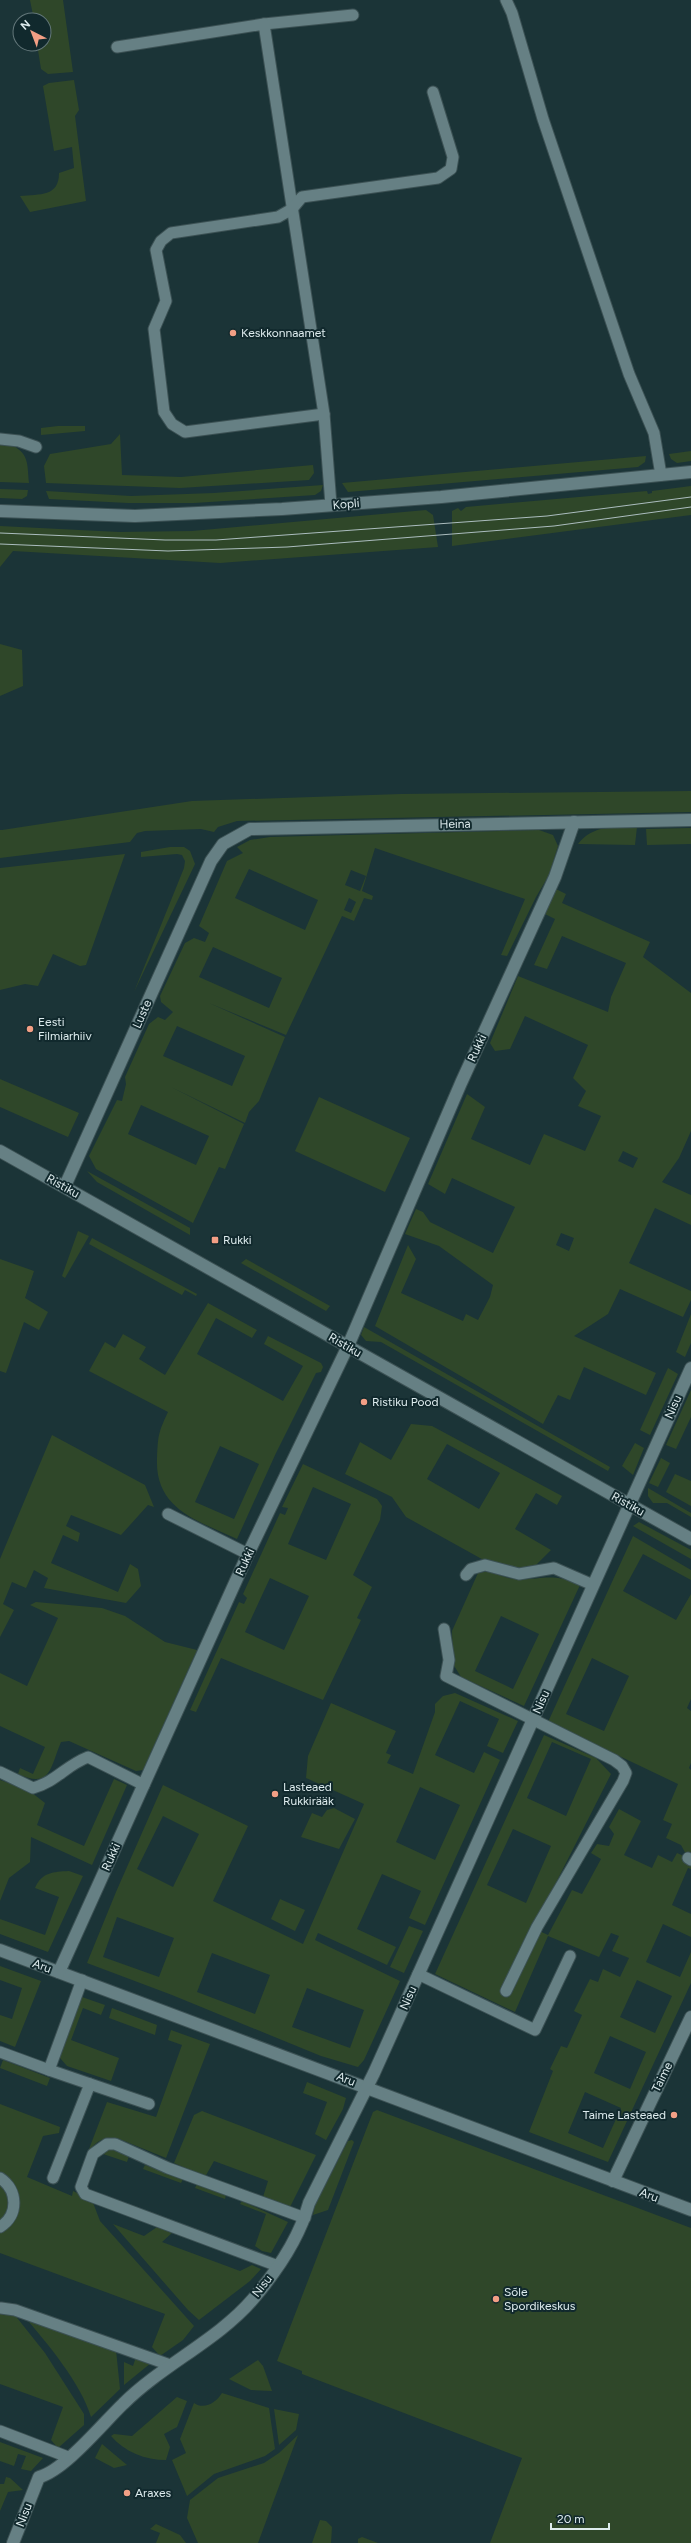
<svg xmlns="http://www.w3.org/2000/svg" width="691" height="2543" font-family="Figtree,sans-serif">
	<rect width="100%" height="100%" fill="#1b3437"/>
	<g fill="#2f4729" fill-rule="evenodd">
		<polygon points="30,0 63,0 73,72 48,74 41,69 37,44 44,44 44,20 34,20"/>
		<path d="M74,80l5,30 -4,6 11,85 -56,11 -10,-16c20,-2 39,1 39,-23l15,-5 -2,-21 -18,4 -11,-65 6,-3z"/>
		<polygon points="58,426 85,426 85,431 41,435 41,428"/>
		<polygon points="120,434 122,475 181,477 313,465 314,473 309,480 180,488 46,483 44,466 50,454 111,444"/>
		<path d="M6,442c23,11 21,17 23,41l-29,-1v-39z"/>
		<polygon points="691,451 691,461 677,463 671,459 669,454"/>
		<polygon points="646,456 645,462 638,467 348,492 342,483"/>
		<polygon points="323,485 321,491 315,495 194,503 128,503 49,499 46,491 131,496 214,493"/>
		<polygon points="691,486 691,515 452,546 452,511 458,508 461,511 466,507 647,491 648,494 652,493 652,491"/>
		<polygon points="0,489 28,490 27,496 22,499 0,498"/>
		<polygon points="426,510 433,515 438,547 220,563 13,551 0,567 0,526 119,532 192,531"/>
		<polygon points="0,644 22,650 23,686 0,696"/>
		<polygon points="691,791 691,812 237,821 218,827 214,832 201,829 145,831 137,833 130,842 0,858 0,830 2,830 192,801 401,794"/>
		<path d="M637,827l-2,18 -57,-1c16,-20 35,-16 59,-17z"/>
		<polygon points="691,828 691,844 647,845 646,829"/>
		<path d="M539,830l14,5 5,11 -9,29 -13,22 -29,59 -6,-1 24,-56 -150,-51 -13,43 11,5 -1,4 -8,-2 -10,23 -12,-5 -56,119 -77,-32 76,34 -26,64 -10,11 -4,11 -74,-36 73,37 -19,45 -6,-2 -26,56 -97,-54 -7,-13 28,-56 5,1 4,-17 -1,-7 24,-53 9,-7 7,3 8,-8 -12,-10 -1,-6 25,-53 9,-5 11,4 4,-9 -10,-7 28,-65 16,-8 -6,-6 13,-7 20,-3zM249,869l69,31 -13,30 -70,-32zM351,870l15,6 -6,15 -15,-6zM349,898l7,4 -5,11 -7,-3zM213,947l69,31 -13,30 -70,-31zM177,1026l68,30 -13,30 -69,-30zM141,1105l68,31 -13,29 -68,-31z"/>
		<polygon points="170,847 184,847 190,851 195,864 134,992 184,868 185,861 182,855 177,854 141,857 141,852"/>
		<polygon points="125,854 86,965 80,966 53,954 38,986 25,984 0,990 0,868"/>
		<path d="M556,889l10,5 -4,9 88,39 -7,15 48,36v138l-12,27 -17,24 29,13v30l-36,-17 -26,55 62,28v9l-8,17 -63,-28 -12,25 -34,22 82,37 -10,22 -62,-28 -14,33 -12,-5 -15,29 -168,-98 33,-81 8,14 -15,34 62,28 3,-7 12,6 12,-23 3,-12 -54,-39 -34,-12 11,-25 7,3 7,10 63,31 22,-46 -63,-29 -7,16 -17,-10 39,-90 18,13 -14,32 59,26 14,-31 41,17 16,-35 -23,-10 8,-15 -13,-13 15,-33 -63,-29 -15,33 -15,2 -5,-8 28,-67 90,36 3,-15 15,-34 -64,-27 -15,33 -13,-4 21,-46 -10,-5zM623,1151l15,7 -5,10 -15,-7zM561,1233l13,5 -5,13 -13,-6z"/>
		<polygon points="0,1079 79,1113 68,1137 0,1107"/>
		<polygon points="319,1097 410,1138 385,1192 295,1151"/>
		<polygon points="87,1171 190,1228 190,1235 97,1182"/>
		<polygon points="78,1231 89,1236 65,1278 62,1276"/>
		<polygon points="92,1238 197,1294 196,1296 185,1290 182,1295 89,1244"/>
		<polygon points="0,1259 34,1271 25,1298 48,1312 39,1330 24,1322 6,1373 0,1371"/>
		<polygon points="246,1259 330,1306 326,1311 241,1263"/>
		<path d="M208,1303l49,27 -5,8 -36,-20 -19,36 86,47 20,-35 -39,-22 4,-8 53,27 2,4 -2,5 -5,1 -40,80 -39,86c-38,-18 -82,-29 -80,-80 1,-23 1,-26 11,-47l-79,-41 16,-29 10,6 8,-14 23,13 -7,12 26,16zM220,1446l39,18 -25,55 -39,-17z"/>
		<polygon points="691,1314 691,1343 685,1357 676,1352"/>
		<polygon points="364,1327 610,1467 608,1471 381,1342 366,1341 361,1335"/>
		<polygon points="668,1368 678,1374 650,1435 640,1430"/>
		<polygon points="691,1390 691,1417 676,1449 666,1445"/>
		<path d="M411,1424l21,2 130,70 -5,9 -21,-12 -21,36 36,21 -17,17 -18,2 -27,-6 -83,-46 -14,-20 -47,-23 15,-32 31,18zM447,1444l53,29 -21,36 -52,-30z"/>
		<polygon points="52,1435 145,1485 154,1507 148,1505 121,1535 71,1515 66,1526 80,1533 78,1542 63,1535 51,1563 118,1592 130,1564 138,1569 141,1586 126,1603 44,1588 48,1578 34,1570 26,1588 12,1582 3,1604 14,1610 0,1637 0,1559"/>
		<polygon points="635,1443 644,1448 633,1475 622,1466"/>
		<polygon points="661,1458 670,1463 658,1487 649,1483"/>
		<path d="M303,1464l74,35 5,7 -2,14 -27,55 19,12 -15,31 4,2 -38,80 -102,-42 -25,54 -6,-2 49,-108 5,2 3,-6 -4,-4 37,-81 5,2 3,-7 -6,-1zM313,1487l38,17 -25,56 -38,-16zM270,1578l39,18 -25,54 -39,-18z"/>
		<polygon points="675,1474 691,1481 691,1506 666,1492"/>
		<polygon points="648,1488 691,1513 691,1517 667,1503 653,1503 648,1496"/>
		<polygon points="639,1522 691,1550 691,1559 633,1526"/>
		<path d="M633,1536l58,34v10l-48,-26 -20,37 53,29 15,-26v105l-4,9 4,3v52l-2,5 2,2v99l-3,-1 -16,37 19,9v23l-28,-13 -17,38 34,15 11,-25v31l-83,179 -79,-30 24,-61 -3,-2 11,-23 6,2 15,-33 -8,-4 16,-32 8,3 5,-13 17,8 9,-19 -17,-7 7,-15 -8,-3 -12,24 -51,-21 -33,76 -80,-38 109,-239 52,23 15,16 -78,154 15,7 24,-45 10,4 19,-35 -10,-6 6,-9 12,2 5,-12 -5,-7 10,-18 22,12 -17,34 28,13 6,-13 14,7 5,-9 11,5 -7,-13 -15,-7 6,-14 -9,-4 15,-36 -130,-62zM592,1658l37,18 -25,55 -38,-17zM552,1742l39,17 -25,57 -39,-18zM513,1829l38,17 -25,57 -39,-18zM637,1980l35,16 -17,37 -35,-16zM610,2036l36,16 -16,37 -36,-16zM585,2092l36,16 -18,40 -35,-15z"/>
		<path d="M489,1571c8,3 16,7 24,8 28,2 37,-8 67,6l-56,121 -63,-29 -8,-13 -1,-33 26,-58zM501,1616l38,18 -26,55 -38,-18z"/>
		<path d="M36,1602l66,6 23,8 40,26 32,8 -54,120 -7,1 -67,-30 -8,1c-11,26 -10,47 -43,32l2,-6 13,6 12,-27 -45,-21v-53l27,13 31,-68 -28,-13z"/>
		<path d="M455,1693l63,28 -15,32 -16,-7 12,-27 -39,-18 -25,54 39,18 10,-21 16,8 -75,165 -16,-7 12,-27 -39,-17 -25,55 39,18 -9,18 -69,-32 -3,7 85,41 -36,79 -6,7 -37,-11 -149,-61 -85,-32 29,-71 47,-107 85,41 -35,75 90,43 61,-140 -58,-26 2,-22 23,-53 65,28 -10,22 5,2 -4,8 26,11 22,-62v-8l8,-8zM420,1787l40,18 -25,55 -39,-18zM163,1816l36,18 -26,53 -36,-18zM117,1917l57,21 -15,39 -56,-20zM212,1953l58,22 -15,39 -58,-22zM307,1988l57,22 -14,38 -58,-21z"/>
		<polygon points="114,1779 127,1785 92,1865 31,1837 30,1862 9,1878 0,1901 0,1780 27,1789 45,1803 37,1825 84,1846"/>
		<polygon points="334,1808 355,1819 339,1849 301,1837 312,1813 322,1817 327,1810"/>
		<path d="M69,1871l14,5 -35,76 -48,-18v-15l45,16 14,-38 -24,-9c7,-16 18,-16 34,-17z"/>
		<polygon points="280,1899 305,1910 295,1931 271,1919"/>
		<polygon points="409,1926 423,1931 404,1973 390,1967"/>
		<polygon points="0,1966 41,1981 15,2047 0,2041 0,2015 12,2019 22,1988 0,1980"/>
		<polygon points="82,1997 105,2005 101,2015 83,2008 71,2040 119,2058 111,2081 67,2066 60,2058 59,2052"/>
		<polygon points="112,2008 157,2025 155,2035 109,2018"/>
		<path d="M171,2030l39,14 -44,114 -49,-20c-17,-1 -23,4 -31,19l21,-55 49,15 26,-72 -14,-5z"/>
		<polygon points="3,2060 50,2078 47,2086 0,2068"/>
		<polygon points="307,2082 346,2098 343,2109 326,2140 315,2134 327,2102 303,2093"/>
		<path d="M0,2104l60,23 -1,6 -16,3 -16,41 45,19 1,-5 19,9 8,21 94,105 -11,14 -23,16 -8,-9 13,-33 -165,-61v-20c13,-5 23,-31 16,-44 -3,-6 -11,-12 -16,-16z"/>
		<polygon points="377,2110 691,2228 691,2543 490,2543 522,2458 302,2374 302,2371 277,2361 373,2112"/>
		<polygon points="202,2111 316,2155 289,2209 263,2197 268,2181 214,2161 205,2177 174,2163 194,2115"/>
		<polygon points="352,2140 354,2142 328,2210 313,2215 315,2205 348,2141"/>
		<polygon points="110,2148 130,2153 127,2162 100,2153"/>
		<polygon points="145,2165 183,2179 181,2183 143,2169"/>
		<polygon points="0,2184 9,2198 7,2210 0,2222"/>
		<polygon points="197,2184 226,2195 225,2199 195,2188"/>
		<polygon points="242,2201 288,2222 271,2253 262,2251 255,2246 266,2214 240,2204"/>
		<polygon points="113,2224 144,2236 157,2227 173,2232 162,2242 240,2271 252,2265 261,2269 250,2281 199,2320 188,2310"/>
		<polygon points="0,2312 14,2314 45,2353 84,2414 84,2425 58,2448 51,2440 63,2407 0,2384"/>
		<path d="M24,2316l92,34 4,39 -29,28c-10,-34 -44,-74 -67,-101z"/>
		<polygon points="136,2357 151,2363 124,2385 124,2362 133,2366"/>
		<polygon points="258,2360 263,2366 272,2391 251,2390 229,2379"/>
		<path d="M222,2393l47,15 6,41 -10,7 -51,18 -27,22 -15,-36 14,-7 -6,-14 14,-36c10,7 22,0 28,-10z"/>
		<path d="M177,2397l10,4 -10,26 -13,7 6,13 -4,13c-21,0 -41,-8 -55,-24l3,-2 18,2z"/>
		<polygon points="274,2409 299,2414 296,2430 279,2445"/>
		<polygon points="298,2435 258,2543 198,2543 187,2518 190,2500 218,2478 264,2463 279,2453"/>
		<polygon points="0,2442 43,2458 31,2471 21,2469 26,2456 18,2454 14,2466 0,2461"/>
		<polygon points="102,2444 127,2465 114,2468 95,2458"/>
		<polygon points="6,2477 10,2478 23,2490 8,2492 0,2511 0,2484 4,2484"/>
		<polygon points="320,2520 326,2521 332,2527 331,2543 312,2543"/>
		<polygon points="156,2524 180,2535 186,2543 156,2543 160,2533 150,2529"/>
		<polygon points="362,2537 378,2543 358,2543 358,2539"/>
	</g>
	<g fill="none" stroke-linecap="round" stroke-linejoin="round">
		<g stroke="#3c5154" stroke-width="13">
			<g id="lane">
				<polyline points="506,0 512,13 543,119 629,374 654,433 661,475"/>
				<polyline points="264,24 353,15"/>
				<polyline points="117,47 264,24 324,414 331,505"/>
				<polyline points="324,414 185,432 172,424 164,412 154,329 166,301 156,250 161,241 171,233 278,217 292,209 302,197 438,178 451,169 453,157 433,92"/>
				<polyline points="0,439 19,441 36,447"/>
				<polyline points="168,1514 248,1554"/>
				<polyline points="466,1575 471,1569 485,1565 519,1574 554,1568 593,1585"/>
				<polyline points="444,1629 449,1660 446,1676 614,1760 622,1766 626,1773 623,1781 537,1927 506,1991"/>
				<path d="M0,1772l33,16c24,-7 32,-22 55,-31l56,28"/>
				<polyline points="688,1858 691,1860"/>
				<polyline points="418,1974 535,2030 570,1956"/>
				<polyline points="0,2052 49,2070"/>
				<polyline points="90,2084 149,2104"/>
				<path d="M0,2178c18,12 19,37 0,49"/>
				<polyline points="53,2178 90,2084 49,2070 82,1980"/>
				<polyline points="278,2266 85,2194 81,2187 93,2154 107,2144 115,2144 168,2168 305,2218"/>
				<polyline points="1,2308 15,2310 170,2365"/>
				<polyline points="0,2431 68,2457"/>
			</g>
		</g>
		<g stroke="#3c5154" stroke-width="14">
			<g id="street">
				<polyline points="65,1186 211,861 223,844 250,829 691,820"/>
				<polyline points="0,1950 691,2210"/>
				<polyline points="59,1972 248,1554 348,1346 461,1083 555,877 574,822"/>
				<polyline points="613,2181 691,2017"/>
				<path d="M13,2543l26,-66c26,-7 64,-54 84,-73 39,-39 95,-64 130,-105 24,-28 46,-60 56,-96l65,-130 317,-705"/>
			</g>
		</g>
		<g stroke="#3c5154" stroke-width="14">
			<g id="secondary">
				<polyline points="0,511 135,516 282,509 441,497 691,472"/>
				<polyline points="0,1151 691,1539"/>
			</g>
		</g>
		<use href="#lane" stroke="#668084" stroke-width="11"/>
		<use href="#street" stroke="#668084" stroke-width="12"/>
		<use href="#secondary" stroke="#668084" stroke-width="12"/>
		<g stroke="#acbdbf" stroke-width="1">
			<polyline points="0,533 165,540 216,540 547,516 691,497"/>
			<polyline points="0,544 168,551 287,547 554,526 691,507"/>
		</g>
	</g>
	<g fill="#f39f85" stroke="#11292d" stroke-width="1.5">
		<circle cx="233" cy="333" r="4"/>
		<circle cx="30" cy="1029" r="4"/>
		<rect x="211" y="1236" width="8" height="8" rx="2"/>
		<circle cx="364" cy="1402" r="4"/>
		<circle cx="275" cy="1794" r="4"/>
		<circle cx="674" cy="2115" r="4"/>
		<circle cx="496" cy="2299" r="4"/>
		<circle cx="127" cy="2493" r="4"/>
	</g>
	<g text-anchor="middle" stroke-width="4" stroke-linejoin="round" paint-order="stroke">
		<g font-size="12" fill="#deecee" stroke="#11292d" text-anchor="start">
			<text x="241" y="337">Keskkonnaamet</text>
			<text x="38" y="1026">Eesti<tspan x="38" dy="14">Filmiarhiiv</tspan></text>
			<text x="223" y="1244">Rukki</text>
			<text x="372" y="1406">Ristiku Pood</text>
			<text x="283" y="1791">Lasteaed<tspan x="283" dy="14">Rukkirääk</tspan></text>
			<text x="666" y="2119" text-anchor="end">Taime Lasteaed</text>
			<text x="504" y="2296">Sõle<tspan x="504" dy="14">Spordikeskus</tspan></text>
			<text x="135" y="2497">Araxes</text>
		</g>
		<g font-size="12" fill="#deecee" stroke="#11292d">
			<text transform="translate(346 504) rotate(-5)" y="4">Kopli</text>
			<text transform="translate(455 824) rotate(-1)" y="4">Heina</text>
			<text transform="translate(142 1014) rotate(-66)" y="4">Luste</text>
			<text transform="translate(477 1048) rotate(-65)" y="4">Rukki</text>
			<text transform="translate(63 1186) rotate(29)" y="4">Ristiku</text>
			<text transform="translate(345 1345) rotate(30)" y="4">Ristiku</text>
			<text transform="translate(673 1407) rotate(-66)" y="4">Nisu</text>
			<text transform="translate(628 1504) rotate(29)" y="4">Ristiku</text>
			<text transform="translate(245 1562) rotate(-65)" y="4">Rukki</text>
			<text transform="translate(541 1702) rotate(-66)" y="4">Nisu</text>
			<text transform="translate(111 1857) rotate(-66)" y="4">Rukki</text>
			<text transform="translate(42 1966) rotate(20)" y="4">Aru</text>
			<text transform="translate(408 1998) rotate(-66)" y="4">Nisu</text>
			<text transform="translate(662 2077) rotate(-64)" y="4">Taime</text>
			<text transform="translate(346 2079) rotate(21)" y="4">Aru</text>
			<text transform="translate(649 2195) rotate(20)" y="4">Aru</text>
			<text transform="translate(262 2286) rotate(-52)" y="4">Nisu</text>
			<text transform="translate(24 2515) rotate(-69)" y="4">Nisu</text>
		</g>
	</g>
	<g transform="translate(32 32) rotate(318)"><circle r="19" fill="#11292d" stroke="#63777a"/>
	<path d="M0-3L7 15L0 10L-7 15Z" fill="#f39f85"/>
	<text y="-6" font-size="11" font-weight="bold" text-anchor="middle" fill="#deecee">N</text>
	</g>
	<path d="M551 2523v6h58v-6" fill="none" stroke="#deecee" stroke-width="2"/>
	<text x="557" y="2523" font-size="12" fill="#deecee" stroke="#11292d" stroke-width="3" paint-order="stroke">20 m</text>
</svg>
